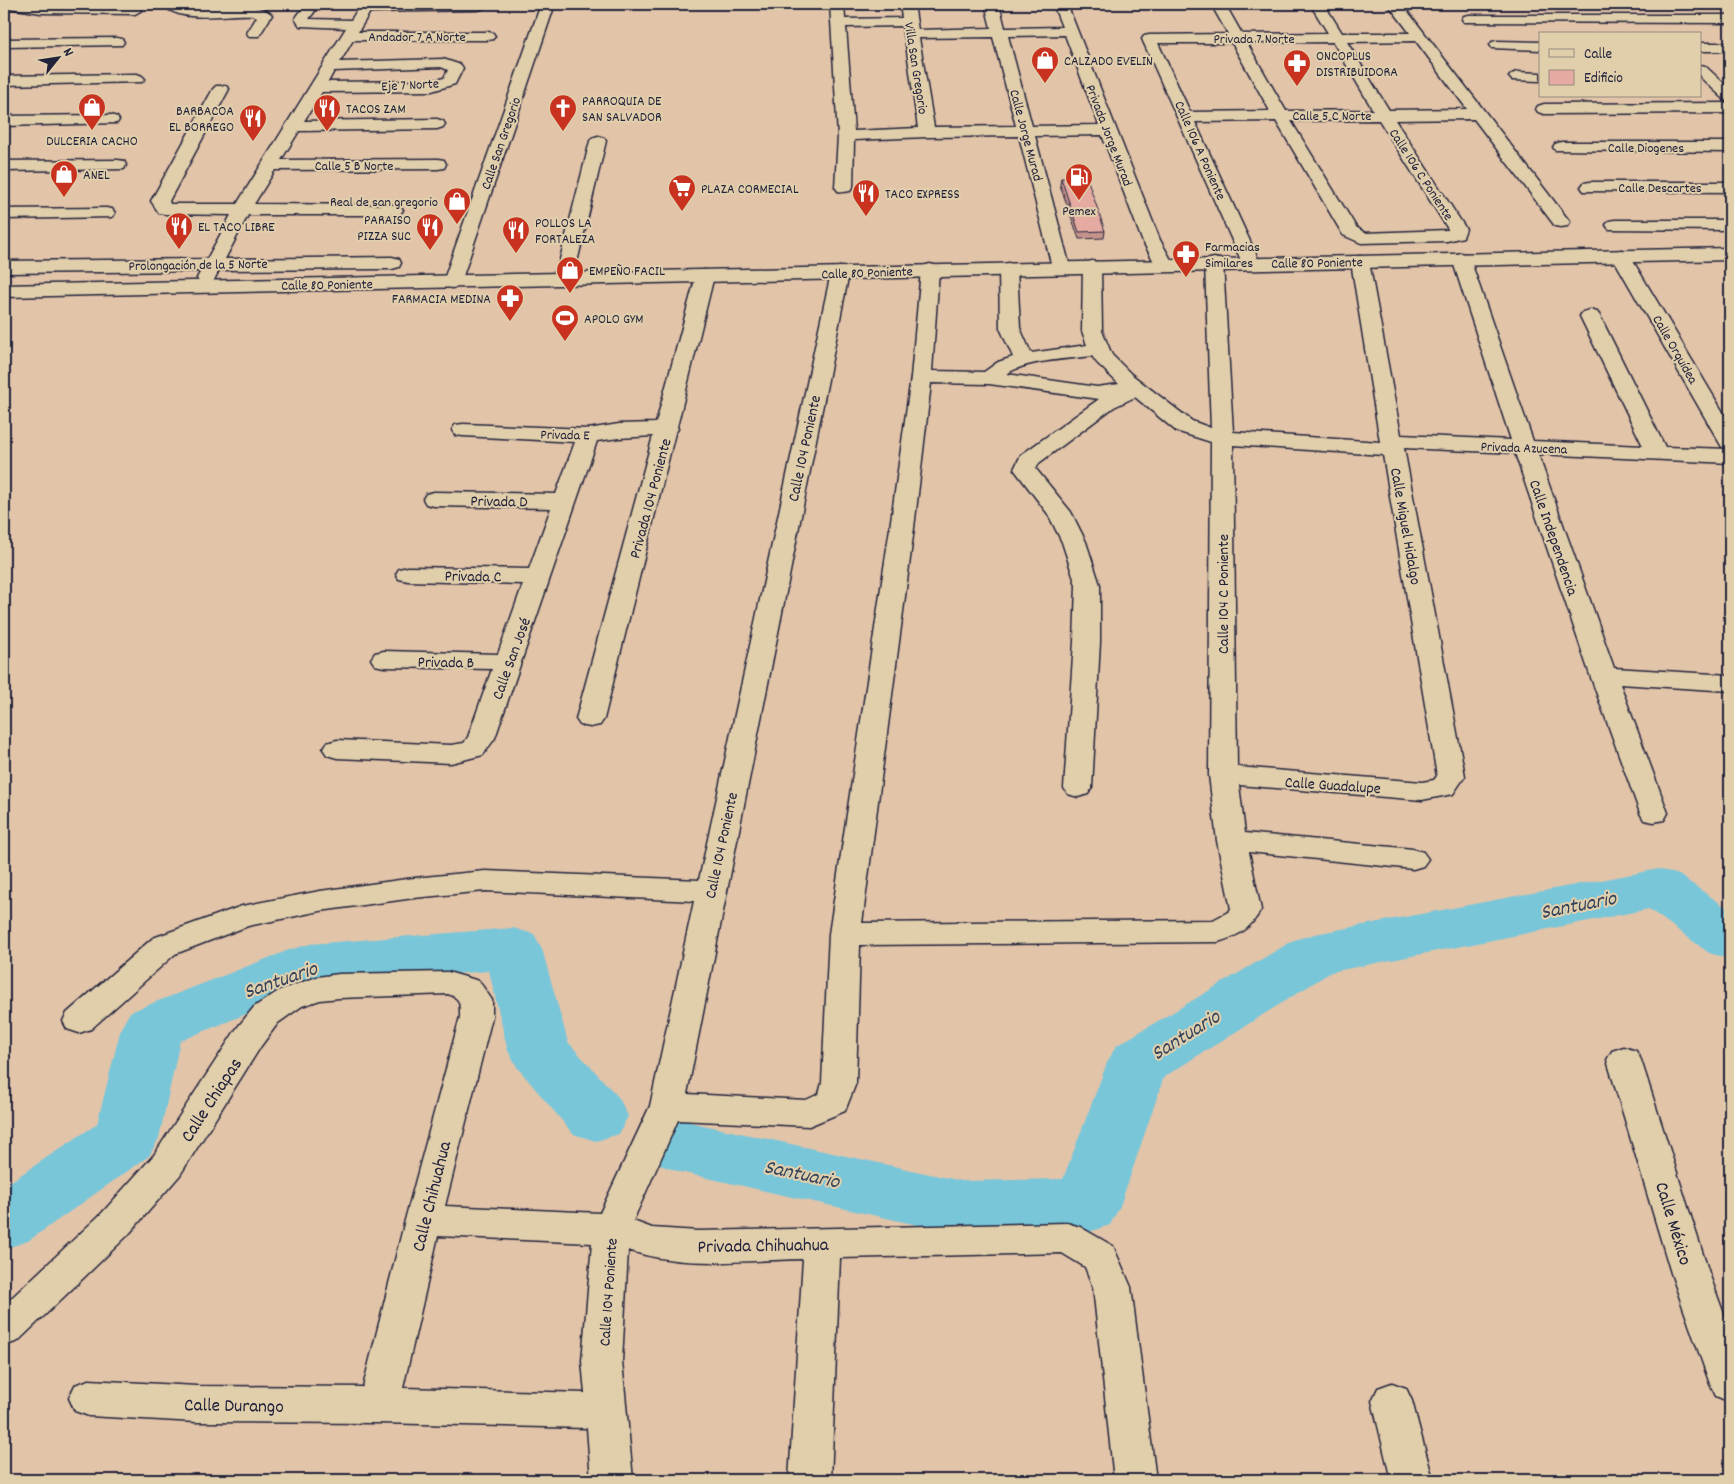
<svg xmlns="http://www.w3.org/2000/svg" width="1734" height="1484" font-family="Dekko,sans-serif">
	<rect width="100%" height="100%" fill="#e2c4a9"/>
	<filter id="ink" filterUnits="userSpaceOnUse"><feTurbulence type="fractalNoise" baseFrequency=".02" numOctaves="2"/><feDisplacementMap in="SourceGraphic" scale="10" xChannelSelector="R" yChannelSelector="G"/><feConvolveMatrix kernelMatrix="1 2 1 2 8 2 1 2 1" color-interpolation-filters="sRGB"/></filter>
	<g filter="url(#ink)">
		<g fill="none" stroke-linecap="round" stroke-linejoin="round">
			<g fill="#7ac6d9" fill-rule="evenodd">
				<polygon points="1659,869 1679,875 1730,910 1730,959 1709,953 1649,909 1331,972 1164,1077 1120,1206 1110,1225 1086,1233 962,1235 680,1172 657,1164 647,1146 657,1128 680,1120 962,1181 1063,1179 1107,1063 1116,1046 1294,940 1315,934"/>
				<polygon points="513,928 534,934 542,949 568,1042 619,1098 628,1116 619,1134 596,1141 573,1134 517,1067 508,1051 489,971 317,985 180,1041 159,1138 149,1156 28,1241 4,1249 4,1186 97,1124 121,1028 130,1012 289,950 310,944"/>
			</g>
			<g stroke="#22223b" stroke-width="3">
				<g id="street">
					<polygon points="9,4 135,6 142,10 135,14 41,13 10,8"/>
					<path d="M163,4h15l8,4c20,0 73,-8 86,7l-13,21h-10l-2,-3 10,-16 -4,-2c-24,-2 -74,10 -90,-11z"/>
					<path d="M306,4h14l-11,15 42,1 10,-16h121l2,2 -2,3 -5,1 -107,2 -12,20h130l5,1 2,3 -2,3 -5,1h-135l-13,22 103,-3 18,6 2,3 -8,16 -23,7 -110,1 -18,29 133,-2 6,2 2,3 -2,3 -6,2 -138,2 -18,29 157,-1 6,1 2,4 -2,4 -6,1 -163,1 -21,34 140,1 6,1 3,4 -3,4 -6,1h-146l-23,44 167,-2 7,2 2,4 -2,4 -7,2 -173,1 -6,12 -7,2 -7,-2 -2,-4 4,-7 -197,2v-12l203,-2 24,-44 -66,-1 -6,-1 -8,-12 62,-112 3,-3h10l3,3 -60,112 1,3h67l109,-176 -46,-2 -5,-7zM441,67l7,3 -4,8 -13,3 -103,1 6,-11z"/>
					<polygon points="541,4 555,4 461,282 459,286 452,288 445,286 443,282"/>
					<path d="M830,4h14l1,15 57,-1 -2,-14h14l4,26 73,-2 -6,-24h14l6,24 57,-1 -9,-23h14l93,236 14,25 -2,4 -7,2 -7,-2 -16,-29 -40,-105 -67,1 35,131 -2,4 -7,2 -7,-2 -2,-4 -33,-131 -92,1 -73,3 -1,47 -3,4 -6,1 -6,-1 -3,-4 3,-51zM903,26v8l2,3 13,91 -64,3 -8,-104zM1065,35l34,90 -67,1 -24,-90zM993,37l23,89 -82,1 -15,-89z"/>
					<path d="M1211,4h14l17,30 86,-1 -18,-29h14l18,29h68l-22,-29h14l168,218 -3,4 -6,1 -6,-1 -81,-107 -79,1 71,109 -3,8 -16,4 -86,2 -18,-8 -67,-114 -81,1 65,141 -2,4 -7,2 -7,-2 -102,-228 2,-3 5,-1 79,-1zM1416,41l51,68 -78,1 -42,-68zM1333,42l40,68 -87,1 -39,-68zM1158,43h74l38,68 -80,1zM1379,120l69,109v1l-83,3 -9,-6 -65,-106z"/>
					<polygon points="1469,15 1730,15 1730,23 1464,22 1462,19 1464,16"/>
					<polygon points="117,38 122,39 124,42 122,45 4,47 4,39"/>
					<polygon points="1497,41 1540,42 1540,50 1492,48 1490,45 1492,42"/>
					<rect x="1700" y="43" width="30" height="8"/>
					<polygon points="1700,65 1705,66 1730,89 1730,102 1725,100 1700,77"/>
					<polygon points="1517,72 1540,73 1540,81 1512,80 1509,77 1512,74"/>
					<polygon points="137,74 142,76 145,79 142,82 4,85 4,76"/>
					<polygon points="1730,103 1730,113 1544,114 1538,112 1536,109 1538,106 1544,104"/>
					<polygon points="111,115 117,117 119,120 117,123 4,126 4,116"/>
					<polygon points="598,136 604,138 606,141 573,279 571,283 564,285 557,283 555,279 590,141 592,138"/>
					<polygon points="1561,142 1730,142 1730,152 1555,150 1553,147 1555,144"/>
					<polygon points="118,160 124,161 126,165 124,169 4,171 4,161"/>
					<polygon points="1590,182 1730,182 1730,192 1584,191 1581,187 1584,183"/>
					<polygon points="106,208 112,209 115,213 112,217 4,219 4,209"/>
					<polygon points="1615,220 1730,220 1730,230 1609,229 1606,225 1609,221"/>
					<polygon points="1621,250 1627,252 1630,256 1730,424 1730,448 1722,447 1719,442 1612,256 1615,252"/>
					<path d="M1461,253l7,2 2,4 63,182 110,5 -63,-130 3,-4 7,-2 7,2 3,4 65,131 65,2v14l-192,-9 76,214 116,7v16l-110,-7 48,129 -4,7 -10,2 -10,-2 -4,-7 -50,-138 -75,-222 -111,-5 61,328 -12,18 -31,6 -183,-15 6,48 168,16 10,3 5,7 -5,7 -10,3 -164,-17 12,58c-12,20 -21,25 -43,32l-358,3 -4,138 -11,28 -36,15 -131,-6 -45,101 19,7 46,3 369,-8 13,4 33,19 18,41 25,193h-42l-21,-193 -8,-20 -23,-14 -222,5 -9,222h-42l14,-221c-58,1 -120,10 -175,-9l-6,111 11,119h-42l-4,-52 -208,-5 -183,-1 -107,-6 -14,-5 -6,-13 6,-13 14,-5 107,6 167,1 42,-167 55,-203c0,-13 1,-19 -12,-23l-109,4 -19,2 -18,6 -24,17 -17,23 -81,129 -52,60 -110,106 -14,5v-41l98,-92 52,-58 83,-127 17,-21 26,-17 37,-13 22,-3 109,-2 31,9 13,19v17l-47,189 155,7 50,-107 44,-205 -209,-10 -71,7 -94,13 -72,15 -73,28 -84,75 -12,4 -12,-4 -4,-8 4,-8 86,-75 89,-32 78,-15 94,-13 71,-7 214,9 132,-607 2,-4 7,-2 7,2 2,4 -162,821 119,6 13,-6 3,-11 7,-149 61,-406 21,-151 10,-107 2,-4 7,-2 7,2 2,4 -7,101 52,1 14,-10 15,-5 -13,-29 -1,-59 2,-4 7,-2 7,2 2,4 3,59 11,25 56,-8 -5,-14 1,-64 2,-4 7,-2 7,2 2,4 1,64 10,24 19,19 61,47 19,7 -6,-164 2,-4 7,-2 7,2 2,4 10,168 147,10 -29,-180 2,-4 7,-2 7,2 2,4 32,173 110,5 -59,-181 2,-4zM1092,356l5,7 22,21 -22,3 -90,-13c19,-14 62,-15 85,-18zM931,383l58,1 110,15 -78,56 -7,14 34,45 14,28 14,43 -2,57 -10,146 4,6 10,3 10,-3 4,-6 8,-146v-57l-14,-43 -15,-30 -35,-43 3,-6 75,-56 21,-10 41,34 35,11 -2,333 8,66 14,68 -3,3 -15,8 -351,3 52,-395zM1233,445l150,10 54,321 -3,4 -12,2 -185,-15zM438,1236l154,7 -10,118 3,32 -182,-5z"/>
					<polygon points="705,270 712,272 714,276 677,427 678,429 675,433 604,719 600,725 590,727 580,725 576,719 653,436 619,438 597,441 495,738 483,755 451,763 337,758 327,755 323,749 327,743 337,740 451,745 464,743 468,737 492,669 384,667 375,665 371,659 375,653 384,651 498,654 523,584 408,581 399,579 396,574 399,569 408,567 529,569 551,508 434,506 426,504 423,499 426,494 434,492 556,494 575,442 463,436 455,435 452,430 455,425 463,424 588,429 619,424 656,423 696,276 698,272"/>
					<polygon points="1624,1047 1636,1051 1641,1060 1709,1273 1730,1331 1730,1402 1716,1396 1710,1384 1671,1273 1607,1060 1612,1051"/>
					<polygon points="1392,1383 1406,1388 1412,1401 1433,1480 1391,1480 1372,1401 1378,1388"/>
				</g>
			</g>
			<g stroke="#22223b" stroke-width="3">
				<polygon id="secondary" points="1730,248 1730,260 4,297 4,285"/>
			</g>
			<use href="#street" fill="#e1cfac" fill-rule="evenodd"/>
			<use href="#secondary" fill="#e1cfac" fill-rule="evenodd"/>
		</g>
		<polygon fill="#c5938c" stroke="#22223b" points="1061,178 1105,231 1104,238 1079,239 1060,185"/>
		<polygon fill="#e5aba3" stroke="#22223b" points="1061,178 1087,178 1105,231 1079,232"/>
	</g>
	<defs>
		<g id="shop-pin" transform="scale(1.4375)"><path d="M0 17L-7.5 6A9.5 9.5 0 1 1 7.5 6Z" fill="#c8321e" stroke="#e1cfac"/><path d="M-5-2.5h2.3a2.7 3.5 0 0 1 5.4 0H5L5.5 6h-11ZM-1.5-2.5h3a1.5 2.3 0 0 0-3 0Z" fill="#fff"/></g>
		<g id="pharmacy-pin" transform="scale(1.4375)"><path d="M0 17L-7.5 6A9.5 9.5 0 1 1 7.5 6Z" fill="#c8321e" stroke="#e1cfac"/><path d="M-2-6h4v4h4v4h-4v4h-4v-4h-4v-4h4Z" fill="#fff"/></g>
		<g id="restaurant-pin" transform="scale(1.4375)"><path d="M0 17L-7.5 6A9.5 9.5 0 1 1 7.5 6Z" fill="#c8321e" stroke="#e1cfac"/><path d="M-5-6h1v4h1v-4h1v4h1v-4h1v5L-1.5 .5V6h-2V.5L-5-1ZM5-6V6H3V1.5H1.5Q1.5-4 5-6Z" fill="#fff"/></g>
		<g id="church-pin" transform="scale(1.4375)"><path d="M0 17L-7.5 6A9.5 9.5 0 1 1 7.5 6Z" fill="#c8321e" stroke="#e1cfac"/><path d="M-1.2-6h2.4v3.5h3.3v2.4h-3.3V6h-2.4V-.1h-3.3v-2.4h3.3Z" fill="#fff"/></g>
		<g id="fuel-pin" transform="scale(1.4375)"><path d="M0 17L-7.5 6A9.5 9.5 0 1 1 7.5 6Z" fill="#c8321e" stroke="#e1cfac"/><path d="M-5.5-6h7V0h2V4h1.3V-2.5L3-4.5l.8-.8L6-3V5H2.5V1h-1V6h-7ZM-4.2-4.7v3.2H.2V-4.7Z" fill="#fff"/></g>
		<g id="supermarket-pin" transform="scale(1.4375)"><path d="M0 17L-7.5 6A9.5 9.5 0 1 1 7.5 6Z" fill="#c8321e" stroke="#e1cfac"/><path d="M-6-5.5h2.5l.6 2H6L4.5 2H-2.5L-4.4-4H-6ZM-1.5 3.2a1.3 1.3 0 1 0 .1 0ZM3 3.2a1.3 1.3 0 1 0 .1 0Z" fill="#fff"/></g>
		<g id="stadium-pin" transform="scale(1.4375)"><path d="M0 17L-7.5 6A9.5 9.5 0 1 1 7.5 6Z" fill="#c8321e" stroke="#e1cfac"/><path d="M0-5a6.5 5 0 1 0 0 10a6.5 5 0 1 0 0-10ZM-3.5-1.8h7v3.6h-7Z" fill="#fff"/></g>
	</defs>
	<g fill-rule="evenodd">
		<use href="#shop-pin" x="1045" y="60"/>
		<use href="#pharmacy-pin" x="1297" y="63"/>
		<use href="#shop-pin" x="92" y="107"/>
		<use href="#restaurant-pin" x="327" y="108"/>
		<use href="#church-pin" x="563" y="108"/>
		<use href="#restaurant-pin" x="253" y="118"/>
		<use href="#shop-pin" x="64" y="174"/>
		<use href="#fuel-pin" x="1079" y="177"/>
		<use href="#supermarket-pin" x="682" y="188"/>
		<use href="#restaurant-pin" x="866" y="193"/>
		<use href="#shop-pin" x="457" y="201"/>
		<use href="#restaurant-pin" x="179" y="226"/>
		<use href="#restaurant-pin" x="430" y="227"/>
		<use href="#restaurant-pin" x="516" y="230"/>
		<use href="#pharmacy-pin" x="1186" y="254"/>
		<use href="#shop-pin" x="570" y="270"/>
		<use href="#pharmacy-pin" x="510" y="298"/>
		<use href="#stadium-pin" x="565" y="318"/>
	</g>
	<g text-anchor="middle" stroke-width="4" stroke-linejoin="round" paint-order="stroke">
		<g font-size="14" fill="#22223b" stroke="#e1cfac">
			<text x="417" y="41">Andador 7 A Norte</text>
			<text x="1254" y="43">Privada 7 Norte</text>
			<text transform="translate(917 68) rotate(81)" y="5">Villa San Gregorio</text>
			<text transform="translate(410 84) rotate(-3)" y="5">Eje 7 Norte</text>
			<text x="1332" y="120">Calle 5 C Norte</text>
			<text transform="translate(1027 135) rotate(75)" y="5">Calle Jorge Murad</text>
			<text transform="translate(1110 135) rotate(69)" y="5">Privada Jorge Murad</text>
			<text transform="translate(500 143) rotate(-71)" y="5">Calle San Gregorio</text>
			<text x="1646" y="152">Calle Diogenes</text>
			<text transform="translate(1201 150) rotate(66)" y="5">Calle 106 A Poniente</text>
			<text x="354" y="170">Calle 5 B Norte</text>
			<text transform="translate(1422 174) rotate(57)" y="5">Calle 106 C Poniente</text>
			<text x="1660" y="192">Calle Descartes</text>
			<text transform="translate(1317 262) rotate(-1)" y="5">Calle 80 Poniente</text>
			<text transform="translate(198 264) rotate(-1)" y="5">Prolongación de la 5 Norte</text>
			<text transform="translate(867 272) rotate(-2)" y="5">Calle 80 Poniente</text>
			<text transform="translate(327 284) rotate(-1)" y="5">Calle 80 Poniente</text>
			<text transform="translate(1676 349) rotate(60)" y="5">Calle Orquídea</text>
			<text transform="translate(565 434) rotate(1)" y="5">Privada E</text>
			<text transform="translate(1524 447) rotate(2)" y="5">Privada Azucena</text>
		</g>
		<g font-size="14" fill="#22223b" stroke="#e1cfac" text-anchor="start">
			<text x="1316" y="60">ONCOPLUS<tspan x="1316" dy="16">DISTRIBUIDORA</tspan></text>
			<text x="1064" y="65">CALZADO EVELIN</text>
			<text x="582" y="105">PARROQUIA DE<tspan x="582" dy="16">SAN SALVADOR</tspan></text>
			<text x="346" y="113">TACOS ZAM</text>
			<text x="234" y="115" text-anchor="end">BARBACOA<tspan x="234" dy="16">EL BORREGO</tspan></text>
			<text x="92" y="145" text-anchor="middle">DULCERIA CACHO</text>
			<text x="83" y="179">ANEL</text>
			<text x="701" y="193">PLAZA CORMECIAL</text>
			<text x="885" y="198">TACO EXPRESS</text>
			<text x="438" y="206" text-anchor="end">Real de san gregorio</text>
			<text x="1079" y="215" text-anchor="middle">Pemex</text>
			<text x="411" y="224" text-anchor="end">PARAISO<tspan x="411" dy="16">PIZZA SUC</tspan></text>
			<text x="535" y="227">POLLOS LA<tspan x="535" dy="16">FORTALEZA</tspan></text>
			<text x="198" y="231">EL TACO LIBRE</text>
			<text x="1205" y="251">Farmacias<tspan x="1205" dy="16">Similares</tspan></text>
			<text x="589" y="275">EMPEÑO FACIL</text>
			<text x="491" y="303" text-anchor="end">FARMACIA MEDINA</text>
			<text x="584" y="323">APOLO GYM</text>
		</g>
		<g font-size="16" fill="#22223b" stroke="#e1cfac">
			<text transform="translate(803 448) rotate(-78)" y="6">Calle 104 Poniente</text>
			<text transform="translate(649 498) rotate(-75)" y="6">Privada 104 Poniente</text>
			<text transform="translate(499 500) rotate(1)" y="6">Privada D</text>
			<text transform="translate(1407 526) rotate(80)" y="6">Calle Miguel Hidalgo</text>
			<text transform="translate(1555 537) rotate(71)" y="6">Calle Independencia</text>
			<text transform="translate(473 575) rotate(1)" y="6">Privada C</text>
			<text transform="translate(1222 594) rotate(-90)" y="6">Calle 104 C Poniente</text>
			<text transform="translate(510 658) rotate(-70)" y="6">Calle San José</text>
			<text transform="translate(446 661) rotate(1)" y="6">Privada B</text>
			<text transform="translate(1333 784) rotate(4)" y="6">Calle Guadalupe</text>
			<text transform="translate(720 845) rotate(-78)" y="6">Calle 104 Poniente</text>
			<text transform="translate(607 1292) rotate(-86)" y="6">Calle 104 Poniente</text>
		</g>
		<g font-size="19" fill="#22223b" stroke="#e1cfac">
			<text transform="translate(210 1099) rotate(-57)" y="7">Calle Chiapas</text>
			<text transform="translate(430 1196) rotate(-76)" y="7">Calle Chihuahua</text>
			<text transform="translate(1675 1223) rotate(73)" y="7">Calle México</text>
			<text transform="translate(763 1244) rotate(-1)" y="7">Privada Chihuahua</text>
			<text transform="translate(234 1404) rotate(1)" y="7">Calle Durango</text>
		</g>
		<g font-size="21" font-style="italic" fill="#34435b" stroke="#e1cfac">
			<text transform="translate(1578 904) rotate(-11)" y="7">Santuario</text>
			<text transform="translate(280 979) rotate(-19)" y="7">Santuario</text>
			<text transform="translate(1185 1034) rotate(-32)" y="7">Santuario</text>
			<text transform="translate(802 1173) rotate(12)" y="7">Santuario</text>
		</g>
	</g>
	<rect width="1734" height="1484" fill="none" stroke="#e1cfac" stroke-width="20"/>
	<rect x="10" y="10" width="1714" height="1464" fill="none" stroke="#22223b" stroke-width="2" filter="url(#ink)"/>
	<rect x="1539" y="32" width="162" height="65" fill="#e1cfac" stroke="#958a7f"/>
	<rect x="1549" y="49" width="25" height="8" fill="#e1cfac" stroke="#958a7f"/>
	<text x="1584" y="58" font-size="15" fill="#22223b">Calle</text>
	<rect x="1549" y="70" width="25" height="15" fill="#e5aba3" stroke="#958a7f"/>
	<text x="1584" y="82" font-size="15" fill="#22223b">Edificio</text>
	<g transform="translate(58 58) rotate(60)" stroke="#e1cfac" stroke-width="4" paint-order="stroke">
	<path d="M0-4L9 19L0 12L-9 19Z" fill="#22223b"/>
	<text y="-8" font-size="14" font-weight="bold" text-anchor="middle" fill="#22223b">N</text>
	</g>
</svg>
